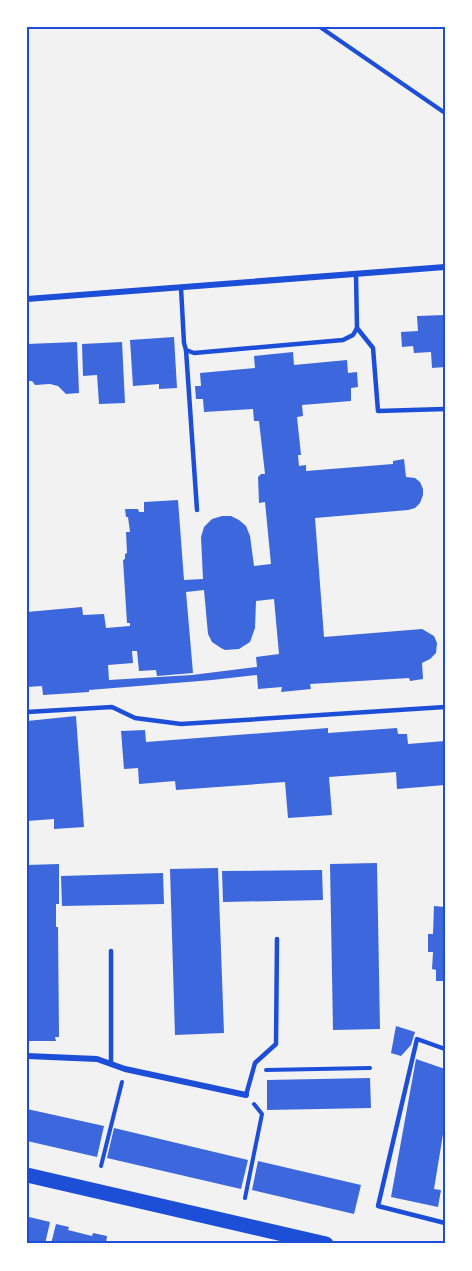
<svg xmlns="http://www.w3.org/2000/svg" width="472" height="1271" font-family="Cabin,sans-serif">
	<rect width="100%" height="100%" fill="#f2f2f2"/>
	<g fill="#3d67dc" fill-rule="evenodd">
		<polygon points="445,315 445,367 432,368 431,352 414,353 413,346 402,347 401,332 418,331 417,316"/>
		<polygon points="174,337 177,388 159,389 159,384 133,386 130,340"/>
		<polygon points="77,342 79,393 66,394 58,386 50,384 35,385 32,381 27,381 27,344"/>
		<polygon points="122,342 125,403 99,404 97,375 83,376 82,344"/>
		<path d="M293,352l1,13 53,-5 1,13 9,-1 1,15 -7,1v13l-49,4 1,11 -6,1 4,38h-3l1,11 7,-1v6l87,-7v-3l11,-2 2,18 9,1 5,4 3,7v6l-3,8 -5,5 -7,2 -93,8 9,119 98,-8 12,7 3,7 -1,10 -6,6 -8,4 1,16 -13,2 -1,-3 -99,6 1,5 -30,3 1,-5 -24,2 -1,-14 -45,5 -123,10v2l-46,3 -1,-9 -15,1v-75l55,-5 1,8 21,-1 2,14 24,-2v-3h-3l-4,-63 2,-1v-5l2,-1 -1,-21h4l-2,-15h-2l-1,-8h13l1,3h5v-10l34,-2 6,80 19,-1 -2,-42 3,-10 8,-8 10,-3h9l8,4 7,6 4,10 4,30 17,-2 -6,-62 -6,1 -1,-26 3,-3h4l-6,-53h-5l-1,-12 -49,3 -1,-13h-7l-1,-13h6l-1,-13 55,-5 -1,-12zM204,590l4,44 4,8 9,6 4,2 14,-1 11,-7 5,-14 1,-27 18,-2 5,55 -23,3 1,10 -65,8 -83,5 -1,-15 25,-2 -1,-12h5l2,20 17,-1 1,6 36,-3 -7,-81z"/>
		<polygon points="76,716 84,827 54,829 54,819 27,821 27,721"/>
		<polygon points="328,728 328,733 397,728 398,734 407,734 408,744 445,741 445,785 397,789 396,772 329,777 332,815 288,818 285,782 176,790 175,781 139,784 138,768 124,769 121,731 145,730 146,742"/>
		<polygon points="377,863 380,1029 333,1030 330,864"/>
		<polygon points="59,864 59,904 56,904 56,927 58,927 59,1037 55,1037 56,1041 27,1041 27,865"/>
		<polygon points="218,868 224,1033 175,1035 170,869"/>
		<polygon points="322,870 323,900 223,902 222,871"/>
		<polygon points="163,873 164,904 62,906 61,876"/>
		<polygon points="434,906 445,907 445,981 436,981 436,970 432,969 433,952 428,952 428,934 433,934"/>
		<polygon points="396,1026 415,1032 411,1045 401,1056 391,1053"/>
		<polygon points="416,1059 445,1069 445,1122 434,1189 441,1190 438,1207 391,1197"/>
		<polygon points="370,1078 371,1108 267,1110 267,1080"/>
		<polygon points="27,1109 104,1126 97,1157 27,1141"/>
		<polygon points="114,1128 248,1160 241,1189 107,1158"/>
		<polygon points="258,1161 361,1185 354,1214 252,1190"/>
		<polygon points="29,1217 50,1222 45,1244 27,1244 27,1224"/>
		<polygon points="56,1224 69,1227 68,1230 92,1236 93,1233 107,1236 106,1244 51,1244"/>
	</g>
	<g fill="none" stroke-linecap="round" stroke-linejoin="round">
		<g stroke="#1d4ed8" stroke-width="4">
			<polyline points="320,27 445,113"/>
			<polyline points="266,1070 370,1068"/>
			<polyline points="101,1166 122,1082"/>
			<polyline points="245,1198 262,1114 254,1104"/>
		</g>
		<g stroke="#1d4ed8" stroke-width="4.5">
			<polyline points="181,288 184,343 186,350 194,353 343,340 353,335 357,328 356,275"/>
			<polyline points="357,328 373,348 378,411 445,409"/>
			<polyline points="186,350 197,510"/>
			<polyline points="27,712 112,707 135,718 181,724 445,707"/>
			<polyline points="111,951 111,1064"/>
			<polyline points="445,1049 417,1039 378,1206 445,1223"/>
			<polyline points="246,1095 255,1063 276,1044 277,939"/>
		</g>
		<g stroke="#1d4ed8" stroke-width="6">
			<polyline points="27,299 445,267"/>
			<polyline points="27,1056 97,1059 125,1069 246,1095"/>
		</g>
		<polyline stroke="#1d4ed8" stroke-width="15" points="27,1175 326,1244"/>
	</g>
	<rect width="472" height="1271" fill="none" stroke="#ffffff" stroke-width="57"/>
	<rect x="28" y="28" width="416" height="1214" fill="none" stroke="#1d4ed8" stroke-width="2"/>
</svg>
